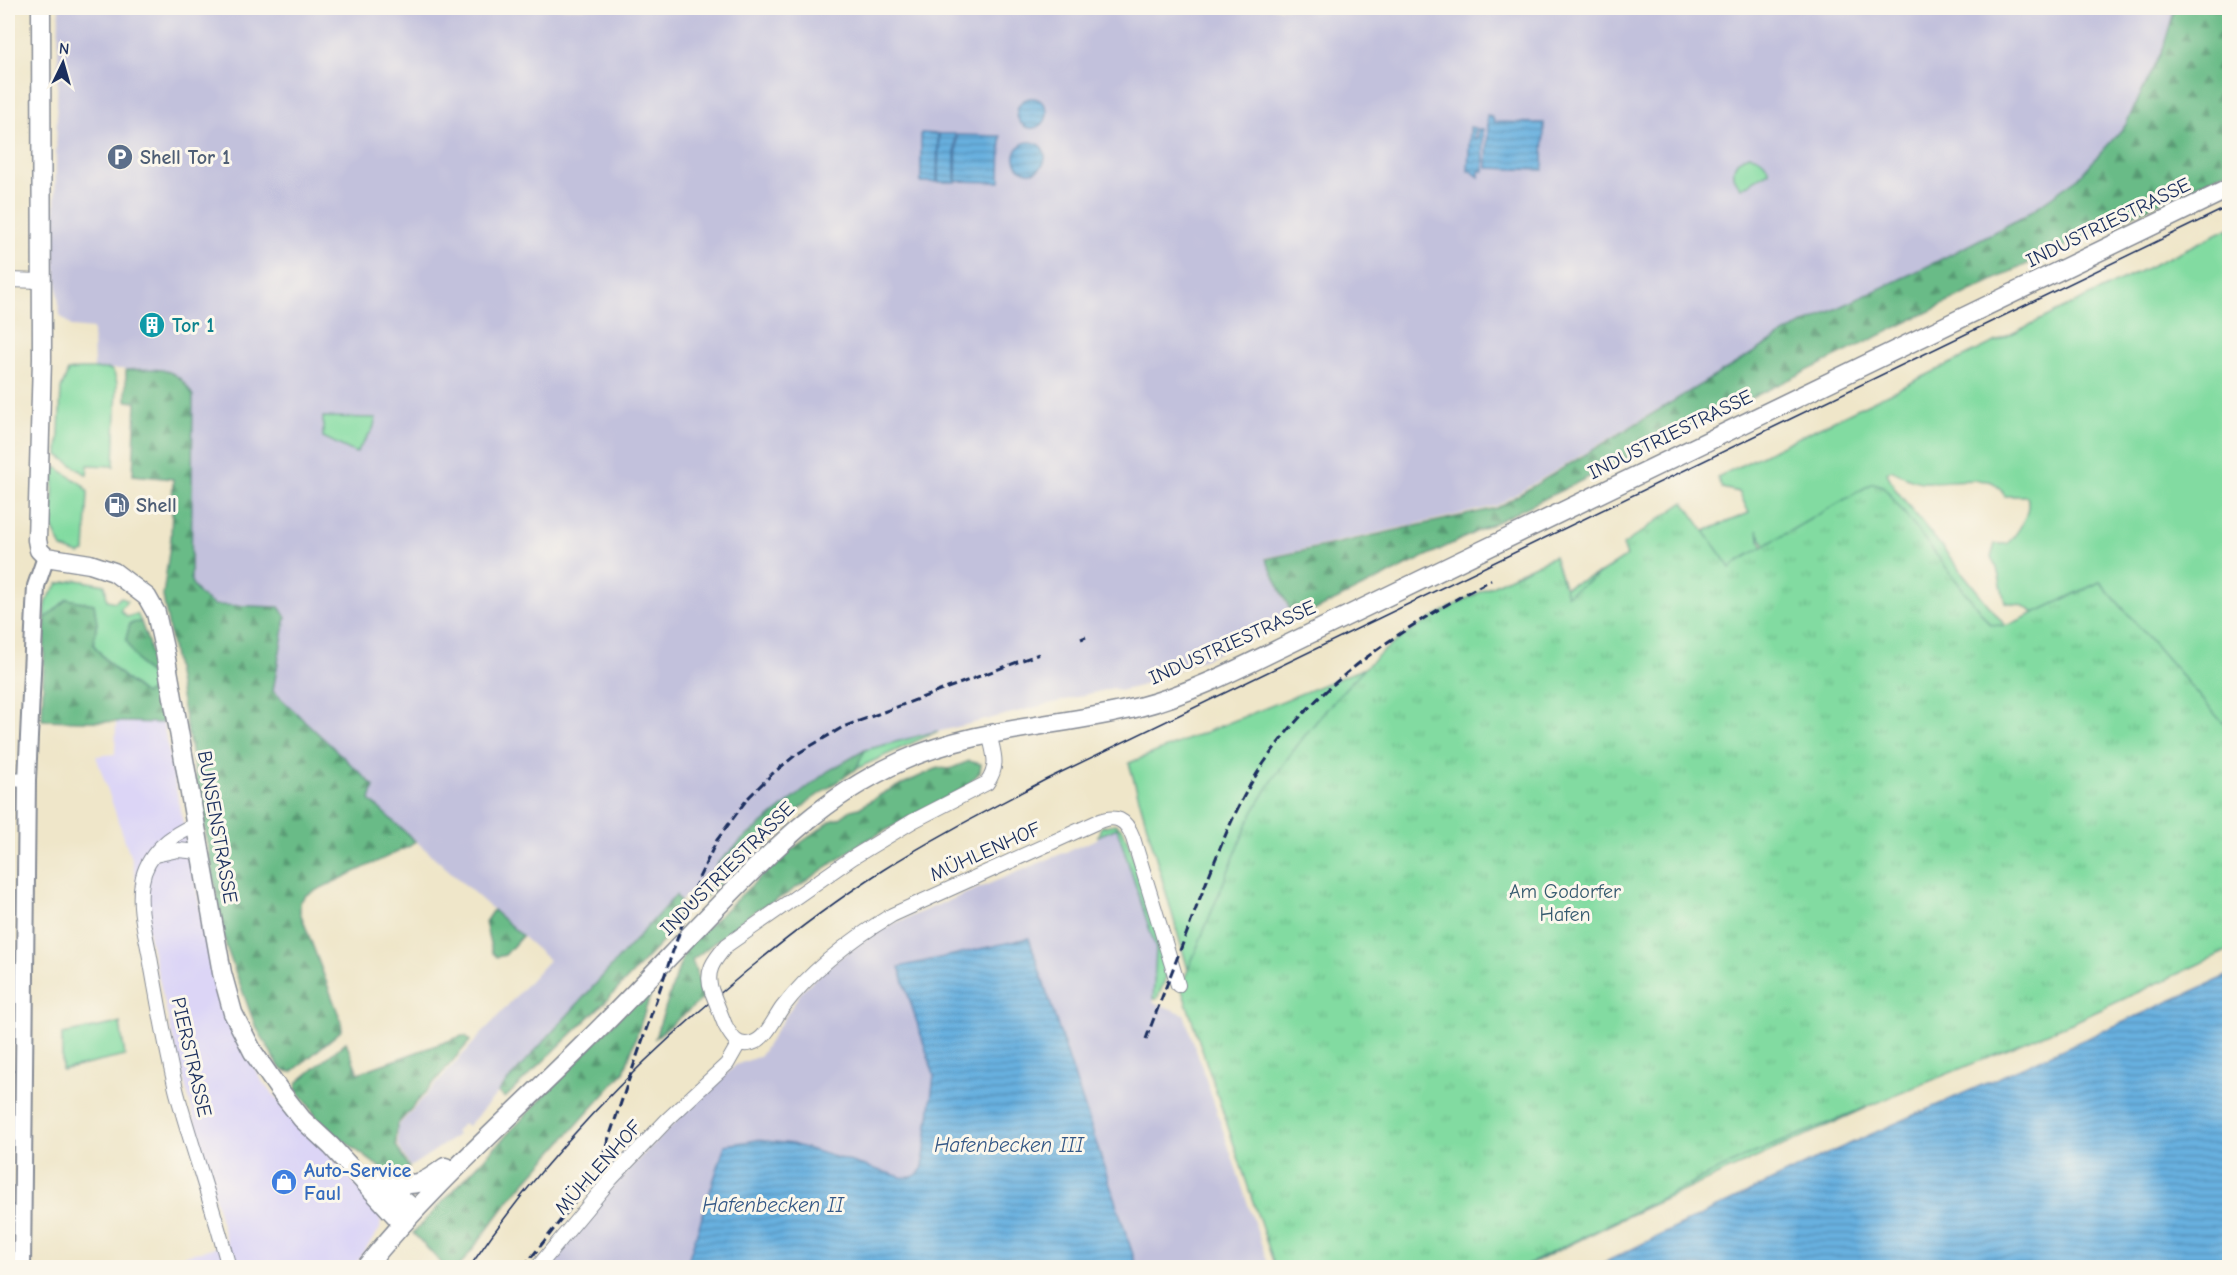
<svg xmlns="http://www.w3.org/2000/svg" width="2237" height="1275" viewBox="0 0 2237 1275" font-family="'Comic Neue',sans-serif">
<style>
.built{fill:#dcd5f6}
.industrial{fill:#c2c1dc}
.grass{fill:#82dba1;stroke:#4e8580;stroke-width:1.5;fill-rule:evenodd}
.forest{fill:url(#forest-firs);stroke:#427572;stroke-width:1.5}
.park{fill:url(#park-tufts);stroke:#4e8580;stroke-width:1.5}
.water{fill:url(#water-rules);stroke:#42709e;stroke-width:1.5}
.lines{fill:none;stroke-linecap:round;stroke-linejoin:round}
.minor-casing{stroke:#858a94;stroke-width:16}
.tertiary-casing{stroke:#858a94;stroke-width:20}
.secondary-casing{stroke:#858a94;stroke-width:21}
.minor{stroke:#fff;stroke-width:14}
.tertiary{stroke:#fff;stroke-width:16}
.secondary{stroke:#fff;stroke-width:18}
.tram{stroke:#1b2f5e;stroke-width:1.5}
.rail{stroke:#1b2f5e;stroke-width:3;stroke-dasharray:9 4.5;stroke-linecap:butt}
.minor-bridge-casing{stroke:#858a94;stroke-width:16;stroke-linecap:butt}
.minor-bridge{stroke:#fff;stroke-width:14}
.labels{text-anchor:middle;stroke-width:6;stroke-linejoin:round;paint-order:stroke}
.service-label{font-size:20px;font-weight:bold;fill:#4e5e75;stroke:#fbf7ec;text-anchor:start}
.street-label{font-size:20px;fill:#1b2f5e;stroke:#fbf7ec}
.culture-label{font-size:20px;font-weight:bold;fill:#0d838f;stroke:#fbf7ec;text-anchor:start}
.park-label{font-size:20px;fill:#355a6f;stroke:#fbf7ec}
.shop-label{font-size:20px;font-weight:bold;fill:#366cbe;stroke:#fbf7ec;text-anchor:start}
.water-label{font-size:21px;font-style:italic;fill:#325685;stroke:#fbf7ec}
</style>
<defs>
<pattern id="forest-firs" width="22" height="20" patternUnits="userSpaceOnUse" patternTransform="scale(1.5)"><rect width="22" height="20" fill="#69bb87"/><path d="M5 1l3.5 6h-7zM16 11l3.5 6h-7z" fill="#569872"/></pattern>
<pattern id="park-tufts" width="24" height="20" patternUnits="userSpaceOnUse" patternTransform="scale(1.5)"><rect width="24" height="20" fill="#82dba1"/><path d="M3 7l-1-3M5 7V3M7 7l1-3M15 17l-1-3M17 17v-4M19 17l1-3" fill="none" stroke="#70bc8d"/></pattern>
<pattern id="water-rules" width="6" height="5" patternUnits="userSpaceOnUse" patternTransform="scale(1.5)"><rect width="6" height="5" fill="#68b0df"/><path d="M0 2.5h6" fill="none" stroke="#5590b8"/></pattern>
</defs>
<rect width="100%" height="100%" fill="#fbf7ec"/>
<filter id="ink" filterUnits="userSpaceOnUse"><feTurbulence type="fractalNoise" baseFrequency=".0167" numOctaves="2"/><feDisplacementMap in="SourceGraphic" scale="12" xChannelSelector="R" yChannelSelector="G"/><feConvolveMatrix kernelMatrix="1 2 1 2 8 2 1 2 1" color-interpolation-filters="sRGB"/></filter>
<filter id="wash" filterUnits="userSpaceOnUse"><feTurbulence type="fractalNoise" baseFrequency=".008" numOctaves="4" result="noise"/><feDisplacementMap in="SourceGraphic" scale="24" xChannelSelector="R" yChannelSelector="G"/><feGaussianBlur stdDeviation="1.35" result="paint"/><feColorMatrix in="noise" values="0 0 0 0 0 0 0 0 0 0 0 0 0 0 0 0 0 1.4 0 .05"/><feComposite in="paint" operator="in"/></filter>
<g filter="url(#wash)">
<rect width="100%" height="100%" fill="#efe6c9"/>
<path class="built" d="M116 722 163 723 214 977 233 1026 263 1083 369 1199 381 1220 380 1229 353 1267H142L227 1244 171 1031 132 861 96 756 115 754Z"/>
<path class="industrial" d="M59 8H2175L2163 49 2125 126 2078 178 2023 217 1926 267 1789 331 1496 506 1265 558 1294 621 1140 686 1119 691 1113 688 865 750 828 771 742 840 680 902 676 895 468 1126 464 1123 455 1132 458 1135 410 1167 398 1145V1126L549 960 173 624 178 404 156 369H94L93 329 72 327 60 315 54 257Z
M1117 828 1156 949 1153 1002 1184 1014 1269 1267H1137L1028 938 899 967 934 1075 923 1167 919 1174 908 1178 901 1177 792 1144 757 1140 725 1145 686 1267 545 1268 616 1182 685 1112 736 1065 760 1056 803 989 831 964 869 937 895 923 1097 839 1100 834Z"/>
<path class="grass" d="M1749 155C1760 156 1766 161 1769 172L1741 188C1729 175 1732 160 1749 155Z
M2229 228V718L2198 746 1830 734 1764 543 1757 530 1932 1061 1866 1108 1630 1215 1525 1267H1337L1247 1176 1129 763 1749 513 1739 492 1722 488 1717 477ZM1891 470C1900 474 1911 481 1922 482 1939 483 1980 477 1992 482 1998 485 2001 490 2005 496H2027C2032 513 2018 533 2007 544H1995L1991 557 1997 568 2005 602 2022 605 2036 614 2010 632 1896 490 1887 473Z
M80 369H110L114 373 117 383 114 466 88 465 87 475 58 455 61 389 68 371Z
M323 417 376 418 373 429 356 453 323 437Z
M56 467 83 485 88 492 85 552 79 554 62 548 52 527 54 469Z
M77 580 105 585 107 600 115 602 121 597 127 601 120 610 127 617 137 614 141 622 130 624C136 643 137 668 156 678L159 691 155 689 145 694C124 679 108 665 93 644L97 623 67 599 45 619 46 601 58 584Z
M938 731 856 769 865 750Z
M1115 824 1123 830 1129 845 1169 970 1157 999H1153L1156 949 1117 828 1098 836 1101 827Z
M120 1023 125 1056 62 1070V1034Z"/>
<path class="forest" d="M2175 8H2229V170L2006 274 1295 620 1266 559 1497 508 1789 331 1926 267 2023 217 2078 178 2125 126 2163 49Z
M126 370C158 369 176 364 193 396L191 581C195 592 203 599 214 605L279 607 286 617 273 691 374 786 370 800 415 841 410 846 306 895 300 902V912L341 1021 342 1030 292 1072 285 1071 280 1068 255 1025 226 946 163 596 171 537 173 479 133 475 136 402 126 401Z
M67 599 94 604 97 623 93 644C108 665 124 679 145 694L155 689 159 691 163 723 42 720 45 619Z
M141 622 148 642 156 678C141 671 133 654 126 639L130 623Z
M865 750 856 769 809 801 701 901 717 864 742 840 828 771Z
M969 761 981 764 980 772 966 787 862 843 785 895 753 912 692 960 705 997 655 1038 686 947 784 855 831 821 840 818 851 810 859 808 885 792 938 768 950 769Z
M676 895 681 904 670 934 609 998 505 1098 498 1092Z
M493 910 522 936 505 955 497 957 492 952 485 922Z
M656 979 624 1072 511 1198 459 1267H445L413 1233Z
M462 1036H466L470 1041 397 1125 396 1145 409 1168 400 1175 386 1172 320 1123 308 1104 296 1090 297 1083 346 1042 358 1073Z"/>
<path class="park" d="M1873 483 1883 486 1990 624 2004 626 2011 624 2100 582 2228 729 2229 728V950L2074 1022 1745 1157 1522 1267H1275L1181 987 1249 820C1274 773 1307 730 1343 691 1357 676 1370 661 1386 649 1437 610 1496 584 1554 556L1567 595 1627 556 1623 545 1684 502 1730 568 1738 561Z"/>
<path class="water" d="M1017 113a15 15 0 1 1 30 0a15 15 0 1 1-30 0Z
M1487 115 1491 116 1495 122 1544 123 1543 170 1487 168 1488 127Z
M1470 127 1476 128 1474 138H1478V129H1483L1484 171H1479V177L1471 171H1468Z
M921 133 938 134 937 182H921Z
M939 134H955V182H938Z
M957 135 1001 136 1000 182 956 181Z
M1015 157a15 15 0 1 1 30 0a15 15 0 1 1-30 0Z
M1029 938 1137 1267H686L725 1145 757 1140 792 1144 901 1177C912 1179 918 1176 923 1167L934 1075 899 967Z
M2229 975V1267H1595L1827 1154Z"/>
</g>
<g filter="url(#ink)">
<g class="lines">
<g class="minor-casing">
<path id="minor" d="M8 280 42 281
M8 779 27 780
M195 825C171 834 146 855 142 882 137 908 147 938 151 963 159 1007 166 1050 177 1093 193 1151 214 1209 229 1268
M155 855 178 850 199 852
M712 992C704 972 714 960 727 945L852 858 913 821 987 783C1000 765 993 752 989 733
M725 1025C731 1036 737 1048 752 1043 766 1039 774 1019 782 1008 812 969 850 940 892 915L1097 822C1116 814 1126 819 1133 838L1178 985
M537 1268 611 1179 668 1119 727 1064 739 1043"/>
</g>
<g class="tertiary-casing">
<path id="tertiary" d="M22 1268 27 780 36 586 46 557"/>
</g>
<g class="secondary-casing">
<path id="secondary" d="M41 8 42 359 37 540 39 550 46 557 90 564 114 572 147 597 156 613 165 653 222 973 233 1013 253 1052 280 1091 302 1119 331 1146 402 1223
M379 1180 415 1210
M380 1180C415 1185 416 1189 445 1167
M365 1268C431 1186 511 1117 585 1043 630 999 673 952 717 907 775 847 825 796 902 761 977 727 1060 727 1139 707 1201 691 1260 657 1318 630L2230 188"/>
</g>
<use href="#minor" class="minor"/>
<use href="#tertiary" class="tertiary"/>
<use href="#secondary" class="secondary"/>
<path class="tram" d="M469 1268C538 1165 623 1076 716 997 769 951 824 908 883 870 935 837 990 809 1045 780L2230 206"/>
<path class="rail" d="M1081 639 1086 637
M1146 1039C1163 994 1181 949 1198 903 1218 854 1235 804 1266 760 1320 680 1407 625 1491 580
M523 1268 579 1197 603 1155 696 884 717 840 748 798 772 774 797 754 843 727 1039 654"/>
<g class="minor-bridge-casing">
<path id="minor-bridge" d="M712 992 725 1025"/>
</g>
<use href="#minor-bridge" class="minor-bridge"/>
</g>
</g>
<defs>
<g id="parking-disc" transform="scale(1.35)"><circle r="9.5" fill="#5c6f8a" stroke="#fbf7ec"/><path d="M-3.5-5.5H1a3.5 3.5 0 0 1 0 7H-1V5.5H-3.5ZM-1-3.4V-.6H.8a1.4 1.4 0 0 0 0-2.8Z" fill="#fff"/></g>
<g id="building-disc" transform="scale(1.35)"><circle r="9.5" fill="#0f9aa8" stroke="#fbf7ec"/><path d="M-4-6H4V6H1V3H-1V6H-4ZM-2.5-4.3h1.7v1.8h-1.7ZM.8-4.3h1.7v1.8H.8ZM-2.5-1h1.7V.8h-1.7ZM.8-1h1.7V.8H.8Z" fill="#fff"/></g>
<g id="fuel-disc" transform="scale(1.35)"><circle r="9.5" fill="#5c6f8a" stroke="#fbf7ec"/><path d="M-5.5-6h7V0h2V4h1.3V-2.5L3-4.5l.8-.8L6-3V5H2.5V1h-1V6h-7ZM-4.2-4.7v3.2H.2V-4.7Z" fill="#fff"/></g>
<g id="shop-disc" transform="scale(1.35)"><circle r="9.5" fill="#3f7fe0" stroke="#fbf7ec"/><path d="M-5-2.5h2.3a2.7 3.5 0 0 1 5.4 0H5L5.5 6h-11ZM-1.5-2.5h3a1.5 2.3 0 0 0-3 0Z" fill="#fff"/></g>
</defs>
<g fill-rule="evenodd">
<use href="#parking-disc" x="120" y="157"/>
<use href="#building-disc" x="152" y="325"/>
<use href="#fuel-disc" x="117" y="505"/>
<use href="#shop-disc" x="284" y="1182"/>
</g>
<g class="labels">
<g class="service-label">
<text x="140" y="164">Shell Tor 1</text>
<text x="136" y="512">Shell</text>
</g>
<g class="street-label">
<text transform="translate(2108 222) rotate(-26)" y="7">INDUSTRIESTRASSE</text>
<text transform="translate(1670 434) rotate(-26)" y="7">INDUSTRIESTRASSE</text>
<text transform="translate(1232 642) rotate(-24)" y="7">INDUSTRIESTRASSE</text>
<text transform="translate(218 827) rotate(80)" y="7">BUNSENSTRASSE</text>
<text transform="translate(985 851) rotate(-24)" y="7">MÜHLENHOF</text>
<text transform="translate(727 868) rotate(-45)" y="7">INDUSTRIESTRASSE</text>
<text transform="translate(192 1057) rotate(77)" y="7">PIERSTRASSE</text>
<text transform="translate(598 1167) rotate(-48)" y="7">MÜHLENHOF</text>
</g>
<g class="culture-label">
<text x="172" y="332">Tor 1</text>
</g>
<g class="park-label">
<text x="1565" y="898">Am Godorfer<tspan x="1565" dy="23">Hafen</tspan></text>
</g>
<g class="shop-label">
<text x="304" y="1177">Auto-Service<tspan x="304" dy="23">Faul</tspan></text>
</g>
<g class="water-label">
<text x="1009" y="1152">Hafenbecken III</text>
<text x="773" y="1212">Hafenbecken II</text>
</g>
</g>
<rect width="2237" height="1275" fill="none" stroke="#fbf7ec" stroke-width="30"/>
<g transform="translate(63 63) rotate(5)" stroke="#fbf7ec" stroke-width="4.5" paint-order="stroke">
<path d="M0-4.5L10 22L0 15L-10 22Z" fill="#1b2f5e"/>
<text y="-9" font-size="16" font-weight="bold" text-anchor="middle" fill="#1b2f5e">N</text>
</g>
</svg>
